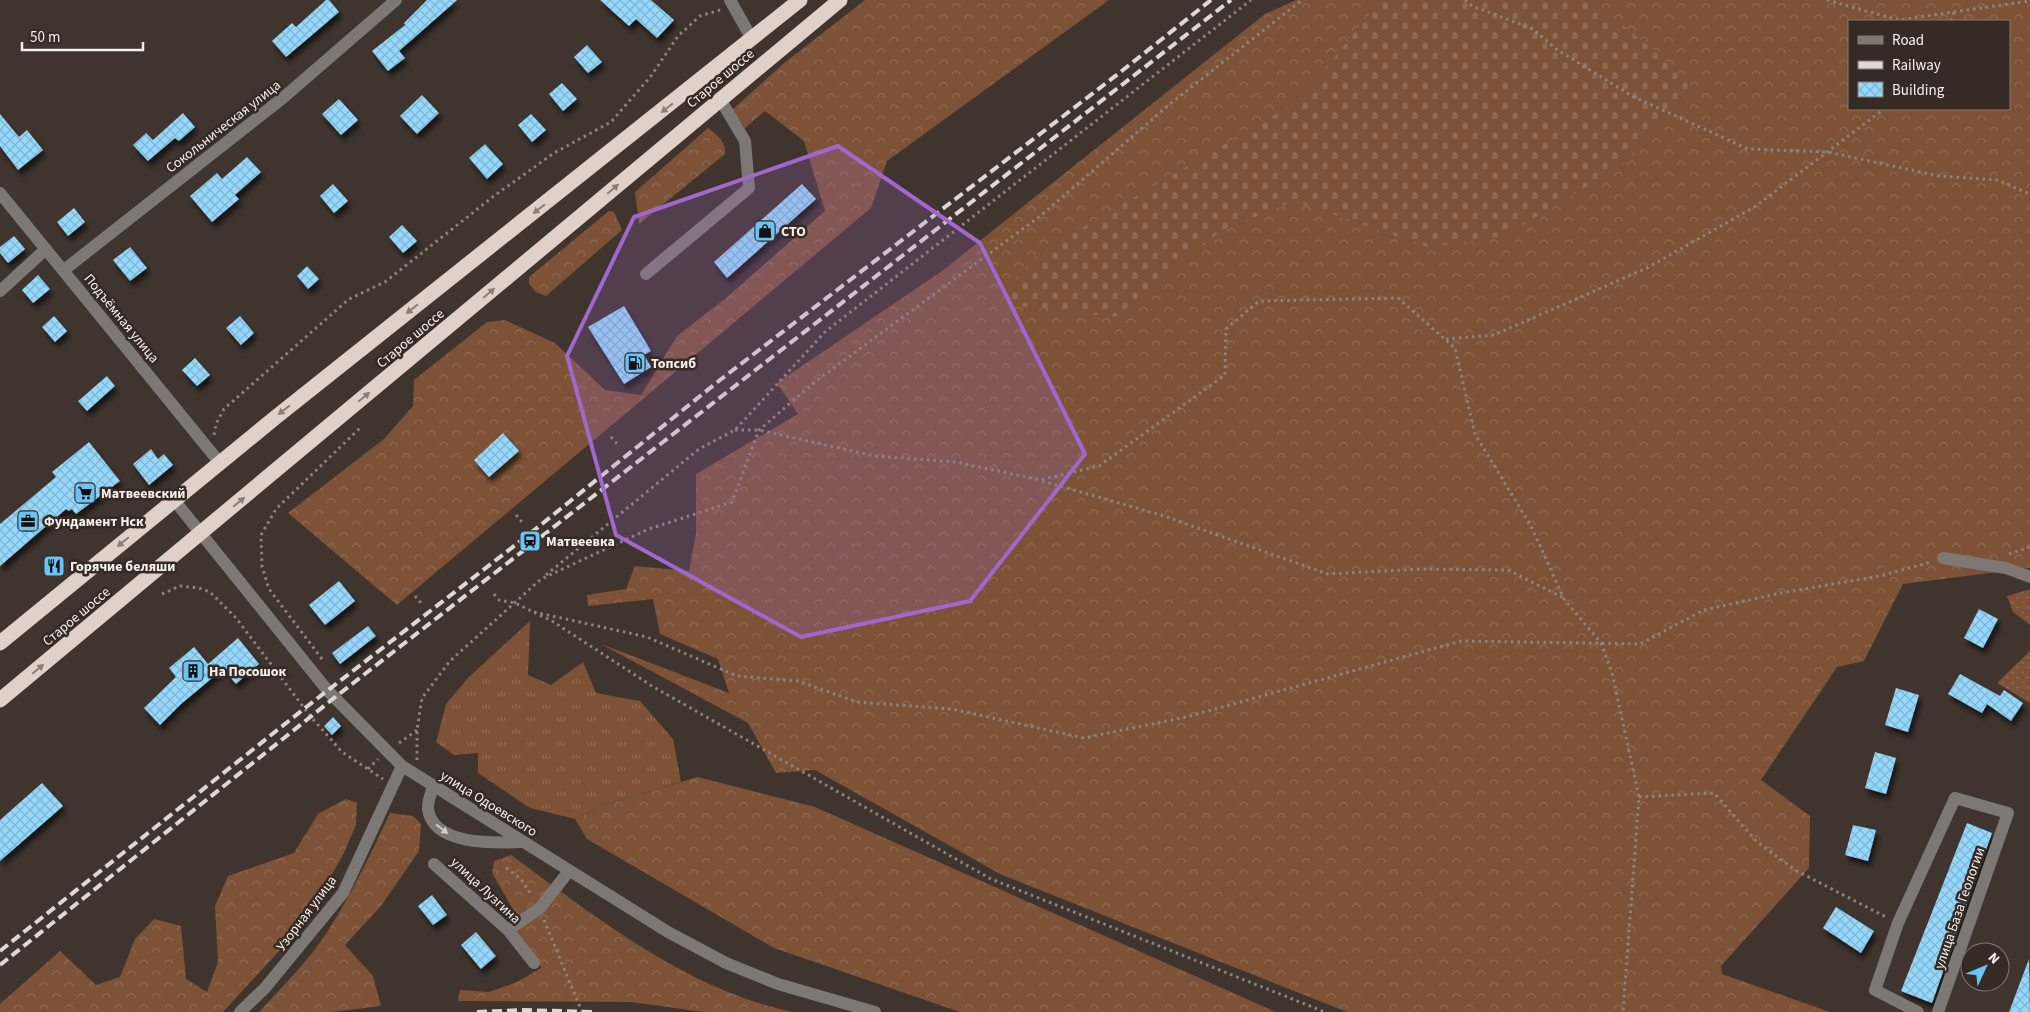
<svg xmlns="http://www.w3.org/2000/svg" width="2030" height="1012" viewBox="0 0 2030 1012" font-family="'Source Sans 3',sans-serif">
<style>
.grass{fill:url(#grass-tufts)}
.forest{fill:url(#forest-crowns);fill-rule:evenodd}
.cemetery{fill:url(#cemetery-stones)}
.park{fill:url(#park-dots)}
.building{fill:url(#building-cross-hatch);filter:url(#shadow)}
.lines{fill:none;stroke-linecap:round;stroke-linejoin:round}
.path{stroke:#8d847f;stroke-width:3;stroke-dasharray:2.5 4;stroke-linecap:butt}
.minor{stroke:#7e7875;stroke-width:12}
.highway{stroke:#dfd1c9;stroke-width:15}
.rail{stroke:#ded7d2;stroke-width:4;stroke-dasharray:10 5;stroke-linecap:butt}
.oneway{fill:#8a7e76}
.oneway2{fill:#d3ccc8}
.marked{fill:#a067cc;fill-opacity:0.2;stroke:#a067cc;stroke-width:4;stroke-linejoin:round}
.labels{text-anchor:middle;stroke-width:5;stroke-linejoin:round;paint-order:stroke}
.street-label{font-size:14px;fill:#f7f0ec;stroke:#352a24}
.poi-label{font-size:14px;font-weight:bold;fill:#f7f0ec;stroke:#352a24;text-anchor:start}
</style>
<defs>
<pattern id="grass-tufts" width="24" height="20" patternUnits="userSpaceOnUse" patternTransform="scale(1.25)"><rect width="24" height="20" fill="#7d5237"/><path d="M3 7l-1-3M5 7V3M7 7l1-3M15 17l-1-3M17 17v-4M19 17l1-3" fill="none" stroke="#906b54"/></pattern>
<pattern id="forest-crowns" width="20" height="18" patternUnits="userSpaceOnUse" patternTransform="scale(1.25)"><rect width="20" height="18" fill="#7d5237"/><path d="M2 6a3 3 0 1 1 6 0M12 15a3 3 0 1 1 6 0" fill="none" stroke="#906b54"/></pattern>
<pattern id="cemetery-stones" width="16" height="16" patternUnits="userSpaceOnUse" patternTransform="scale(1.25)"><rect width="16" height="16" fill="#7d5237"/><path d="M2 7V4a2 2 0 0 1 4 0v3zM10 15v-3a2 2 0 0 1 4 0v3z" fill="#906b54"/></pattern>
<pattern id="park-dots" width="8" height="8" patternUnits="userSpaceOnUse" patternTransform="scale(1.25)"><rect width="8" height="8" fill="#7d5237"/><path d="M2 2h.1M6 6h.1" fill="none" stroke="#906b54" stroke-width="1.8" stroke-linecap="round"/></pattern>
<pattern id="building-cross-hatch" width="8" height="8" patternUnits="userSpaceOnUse" patternTransform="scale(1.25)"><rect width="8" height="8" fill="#94d8fd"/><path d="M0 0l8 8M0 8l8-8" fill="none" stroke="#82b4d0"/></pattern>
<filter id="shadow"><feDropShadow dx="3" dy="5.5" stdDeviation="2.5" flood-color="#0009"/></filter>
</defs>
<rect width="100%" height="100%" fill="#3f342e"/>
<path class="grass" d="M530 621 528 675 551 685 583 662 596 693 640 701 673 739 681 782 603 805 575 819 530 808 478 773V753L454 755 436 742 446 704 469 677Z"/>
<path class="forest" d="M865 0H1109L887 161 871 208 397 605 288 513 384 439 413 406 414 380 487 322 505 320 555 343 605 390 641 395 677 336 726 298 825 211 804 141 765 111 745 128 732 110 783 64Z
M1296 0H2030V568L1903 584 1864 661 1837 667 1761 780 1810 816 1809 868 1721 966 1722 974 1830 1012H1347L1002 875 815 770 776 773 748 723 601 644 729 693 718 659 660 634 653 599 588 606 587 595 626 589 635 566 689 571 696 533V474L798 414 777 383 942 271 1265 14ZM1849 21H2009V109H1849Z
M708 128C717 135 726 141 725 154L639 224 635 192Z
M609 211 614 212 622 230 546 296 536 292 529 284V277Z
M698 777 815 807 1276 1012H960L774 948 587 839 575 819 603 805Z
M346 799 357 803 356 825 343 855 319 897 289 940 223 1012H0V1004L60 951 96 985 120 977 135 939 154 919 181 926 186 979 207 992 218 962 215 906 228 876 294 853 318 814Z
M390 813 413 816 421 824 419 851 381 906 345 945 373 976 381 1006 331 1012H259C282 987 307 962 326 934 351 895 371 854 390 813Z
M511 855C597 918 686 989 792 1012H704L631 1002 458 1001 460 990 489 992 517 982 541 968 536 956 513 934 522 925 492 873 494 861Z"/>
<path class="cemetery" d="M1382 0H1591L1660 55 1692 88 1627 162 1505 236 1428 247 1294 201 1221 231 1115 317 1012 305 1010 284 1044 250 1297 102Z"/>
<path class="park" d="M2030 589V625L2013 612 2007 596Z
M2030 651V703L1997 683Z"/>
<path class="building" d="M326 0H329L339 12 286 57 272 41 292 23 296 27Z
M427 0H457L399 51 405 58 388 71 372 51 405 25 404 23Z
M600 0H651L674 20 657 38 636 19 629 26Z
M587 45 602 62 588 73 574 57Z
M562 83 577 99 563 111 549 94Z
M422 95 439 113 417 134 400 116Z
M339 99 358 120 341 135 322 114Z
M183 113 195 127 179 141 175 138 148 161 133 145 146 133 153 140Z
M0 114 19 137 27 130 43 150 18 170 0 146Z
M531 114 546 130 532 142 518 125Z
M485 144 503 164 487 179 469 158Z
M247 157 261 172 235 195 239 199 212 222 190 196 217 173 222 179Z
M333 184 348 201 334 213 320 196Z
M802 184 816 199 727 278 714 262Z
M74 208 85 222 68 236 57 222Z
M402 225 417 241 403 253 389 237Z
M14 236 25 249 8 263 0 253V247Z
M130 247 147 268 130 281 113 260Z
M307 266 319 279 308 289 297 276Z
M38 275 50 289 33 303 22 290Z
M624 306 651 351 644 355 651 367 624 384 588 327Z
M54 316 67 331 55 342 42 327Z
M240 316 254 333 241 345 226 328Z
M195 358 210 375 197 386 182 370Z
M107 376 115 386 87 411 78 401Z
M503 433 519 451 489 477 474 460Z
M89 442 120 481 76 514 72 509 69 511 66 509 0 566V524L56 477 52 472Z
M151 449 158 459 164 454 173 465 149 485 133 464Z
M339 581 355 601 325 625 309 605Z
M1979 609 1998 619 1983 648 1964 638Z
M368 626 376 636 340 664 332 653Z
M238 638 259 664 236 684 223 669 181 704 160 725 144 708 176 677 169 668 194 647 208 664Z
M1960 674 2000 696 2004 690 2023 703 2011 721 1987 704 1982 713 1948 694Z
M1896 688 1919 695 1908 732 1885 725Z
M333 717 341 726 332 735 324 726Z
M1875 752 1896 758 1886 794 1865 788Z
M42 783 63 806 0 861V820Z
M1967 823 1992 833 1932 1003 1901 991Z
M1853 825 1876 830 1868 861 1845 855Z
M432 895 447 915 433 925 418 906Z
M1836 907 1874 931 1861 953 1823 928Z
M476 932 496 956 481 969 461 945Z
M2029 959 2030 1012H2009Z"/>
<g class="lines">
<path class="path" d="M1465 0 1472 6 1533 29 1556 49 1632 96 1748 149 1828 152 1939 176 1997 180 2030 194
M1827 0 1898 20 2030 1
M1951 21 1954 12
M1446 339 1494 335 1647 268 1756 206 1884 109
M735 430H759L875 456 956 462 1040 480 1099 466 1225 375 1226 329 1259 301 1398 298 1455 348 1475 434 1531 526 1564 599 1601 643 1612 673 1639 797 1623 1012
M214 435 216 424 224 409 349 299 385 282 494 196 554 153 611 122 651 76 678 36 700 16 720 10
M611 437 618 445
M1042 481 1161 515 1328 574 1421 569 1508 570 1564 598
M516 515 522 522
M2009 554 2030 547
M546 575 699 449 735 430 825 332 1251 0
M162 594 180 586 199 588 210 592 236 618 311 717 342 752 383 779
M494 594 499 600 515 603 552 621 652 686 991 879 1325 1012
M415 596 421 603
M534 612 647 637 737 676 798 681 857 702 952 709 1084 738 1186 717 1461 641 1640 644 1704 610 1781 593 1880 576 1931 562
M322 659 269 589 262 566 261 535 276 509 362 426
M399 743 417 730
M417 760V730L422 698 450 661 541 579 649 529 732 502 759 430 816 381 1039 217 1170 104 1302 0
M368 769 378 759
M1639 797 1714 793 1756 841 1795 870 1886 917
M506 868 521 879 532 896
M544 920 582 1012"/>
<path class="minor" d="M730 0 752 39
M0 193 220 463
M64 270 284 97 396 0
M646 274 749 188 745 141 720 99
M0 291 46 249
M174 500 328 691 402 766 668 932 726 963 778 984 875 1012
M1943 558 2006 568 2030 577
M433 786C432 792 427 802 428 809 433 846 495 843 523 842
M434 864 508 930 534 963
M508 930 540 908 569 871
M240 1012 265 988 343 893 402 766
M1918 1012 1875 990 1898 923 1955 798 2008 813 1938 1012"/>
<path class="highway" d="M0 643 276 417 800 0
M0 700 840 0"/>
<path class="rail" d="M0 951 305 708 527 536 720 380 1118 74 1211 0
M0 965 334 698 1231 0
M477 1012 524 1010 593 1012"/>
</g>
<defs><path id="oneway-solid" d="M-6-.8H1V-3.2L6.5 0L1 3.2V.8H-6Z" transform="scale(1.25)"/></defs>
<g class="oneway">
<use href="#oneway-solid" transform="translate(667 108) rotate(142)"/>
<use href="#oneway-solid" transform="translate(613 189) rotate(-40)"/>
<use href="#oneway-solid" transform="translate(539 209) rotate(142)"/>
<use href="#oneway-solid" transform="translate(489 293) rotate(-40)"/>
<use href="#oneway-solid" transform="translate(412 309) rotate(142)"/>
<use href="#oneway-solid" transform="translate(364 397) rotate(-40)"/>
<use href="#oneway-solid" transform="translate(284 410) rotate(142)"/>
<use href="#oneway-solid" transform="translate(239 502) rotate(-40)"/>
<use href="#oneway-solid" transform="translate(123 542) rotate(141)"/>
<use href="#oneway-solid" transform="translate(38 669) rotate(-40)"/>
</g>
<use class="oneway2" href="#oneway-solid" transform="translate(442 829) rotate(38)"/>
<path class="marked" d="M838 146 980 243 1085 454 970 601 801 637 616 535 567 356 634 217Z"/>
<defs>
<g id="shop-square" transform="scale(1.125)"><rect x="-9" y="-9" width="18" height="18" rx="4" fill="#6ac3f1" stroke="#352a24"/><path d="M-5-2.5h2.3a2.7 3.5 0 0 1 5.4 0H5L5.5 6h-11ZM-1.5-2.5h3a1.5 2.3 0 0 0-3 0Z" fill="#111"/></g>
<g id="fuel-square" transform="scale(1.125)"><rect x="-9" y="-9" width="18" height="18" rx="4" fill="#6ac3f1" stroke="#352a24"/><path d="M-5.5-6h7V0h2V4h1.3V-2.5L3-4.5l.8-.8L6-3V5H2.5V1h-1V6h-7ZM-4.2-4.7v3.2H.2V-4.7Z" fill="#111"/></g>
<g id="supermarket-square" transform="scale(1.125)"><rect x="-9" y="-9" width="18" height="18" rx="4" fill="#6ac3f1" stroke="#352a24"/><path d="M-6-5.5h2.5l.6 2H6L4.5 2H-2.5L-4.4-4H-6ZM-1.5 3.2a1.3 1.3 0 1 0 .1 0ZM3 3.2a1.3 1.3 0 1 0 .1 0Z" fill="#111"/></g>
<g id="office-square" transform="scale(1.125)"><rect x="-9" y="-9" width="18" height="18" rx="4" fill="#6ac3f1" stroke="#352a24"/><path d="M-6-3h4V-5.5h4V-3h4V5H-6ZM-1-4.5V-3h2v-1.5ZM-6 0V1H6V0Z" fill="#111"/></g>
<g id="station-square" transform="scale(1.125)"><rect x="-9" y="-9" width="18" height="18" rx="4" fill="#6ac3f1" stroke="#352a24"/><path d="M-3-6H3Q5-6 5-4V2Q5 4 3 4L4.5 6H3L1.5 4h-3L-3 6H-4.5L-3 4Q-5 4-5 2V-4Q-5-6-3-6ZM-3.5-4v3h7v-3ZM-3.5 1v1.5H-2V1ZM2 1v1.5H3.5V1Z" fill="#111"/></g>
<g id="restaurant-square" transform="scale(1.125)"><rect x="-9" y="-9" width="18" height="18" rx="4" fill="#6ac3f1" stroke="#352a24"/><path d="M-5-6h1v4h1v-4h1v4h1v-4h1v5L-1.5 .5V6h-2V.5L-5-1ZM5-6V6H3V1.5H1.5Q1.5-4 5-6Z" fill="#111"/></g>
<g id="building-square" transform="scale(1.125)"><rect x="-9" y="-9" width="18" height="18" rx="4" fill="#6ac3f1" stroke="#352a24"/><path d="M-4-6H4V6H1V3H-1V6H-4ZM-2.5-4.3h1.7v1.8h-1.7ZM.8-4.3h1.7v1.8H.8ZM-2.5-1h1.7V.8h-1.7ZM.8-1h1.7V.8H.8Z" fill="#111"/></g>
</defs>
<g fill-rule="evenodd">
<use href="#shop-square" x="765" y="231"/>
<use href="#fuel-square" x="635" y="363"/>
<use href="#supermarket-square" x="85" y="493"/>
<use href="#office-square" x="28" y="521"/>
<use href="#station-square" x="530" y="541"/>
<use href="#restaurant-square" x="54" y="566"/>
<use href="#building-square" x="193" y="671"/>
</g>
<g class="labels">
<g class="street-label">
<text transform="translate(720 78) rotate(-40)" y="5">Старое шоссе</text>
<text transform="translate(223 126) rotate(-38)" y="5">Сокольническая улица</text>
<text transform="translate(122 318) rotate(51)" y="5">Подъёмная улица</text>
<text transform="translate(410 338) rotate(-40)" y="5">Старое шоссе</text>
<text transform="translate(76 616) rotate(-40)" y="5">Старое шоссе</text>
<text transform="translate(489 803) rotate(32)" y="5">улица Одоевского</text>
<text transform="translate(486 890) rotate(43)" y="5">улица Лузгина</text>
<text transform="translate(1959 908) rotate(-71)" y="5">улица База Геологии</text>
<text transform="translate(306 913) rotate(-53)" y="5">Узорная улица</text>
</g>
<g class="poi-label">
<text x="781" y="236">СТО</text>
<text x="651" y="368">Топсиб</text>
<text x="101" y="498">Матвеевский</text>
<text x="44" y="526">Фундамент Нск</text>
<text x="546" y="546">Матвеевка</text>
<text x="70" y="571">Горячие беляши</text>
<text x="209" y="676">На Посошок</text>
</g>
</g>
<rect x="1848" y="20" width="162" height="90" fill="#352a24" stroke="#837974"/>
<rect x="1858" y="36" width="25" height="8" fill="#7e7875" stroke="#837974"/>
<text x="1892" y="45" font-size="15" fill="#f7f0ec">Road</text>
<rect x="1858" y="61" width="25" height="8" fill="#ded7d2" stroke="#837974"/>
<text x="1892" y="70" font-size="15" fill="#f7f0ec">Railway</text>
<rect x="1858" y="82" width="25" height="15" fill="url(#building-cross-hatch)" stroke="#837974"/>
<text x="1892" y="95" font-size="15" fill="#f7f0ec">Building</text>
<g transform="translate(1985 967) rotate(46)"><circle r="24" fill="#352a24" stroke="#837974"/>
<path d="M0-4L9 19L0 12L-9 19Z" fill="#6ac3f1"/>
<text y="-8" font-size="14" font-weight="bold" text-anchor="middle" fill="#f7f0ec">N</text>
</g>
<path d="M22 42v8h121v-8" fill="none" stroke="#f7f0ec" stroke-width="2.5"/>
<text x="30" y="42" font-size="15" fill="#f7f0ec" stroke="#352a24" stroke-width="4" paint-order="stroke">50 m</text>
</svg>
